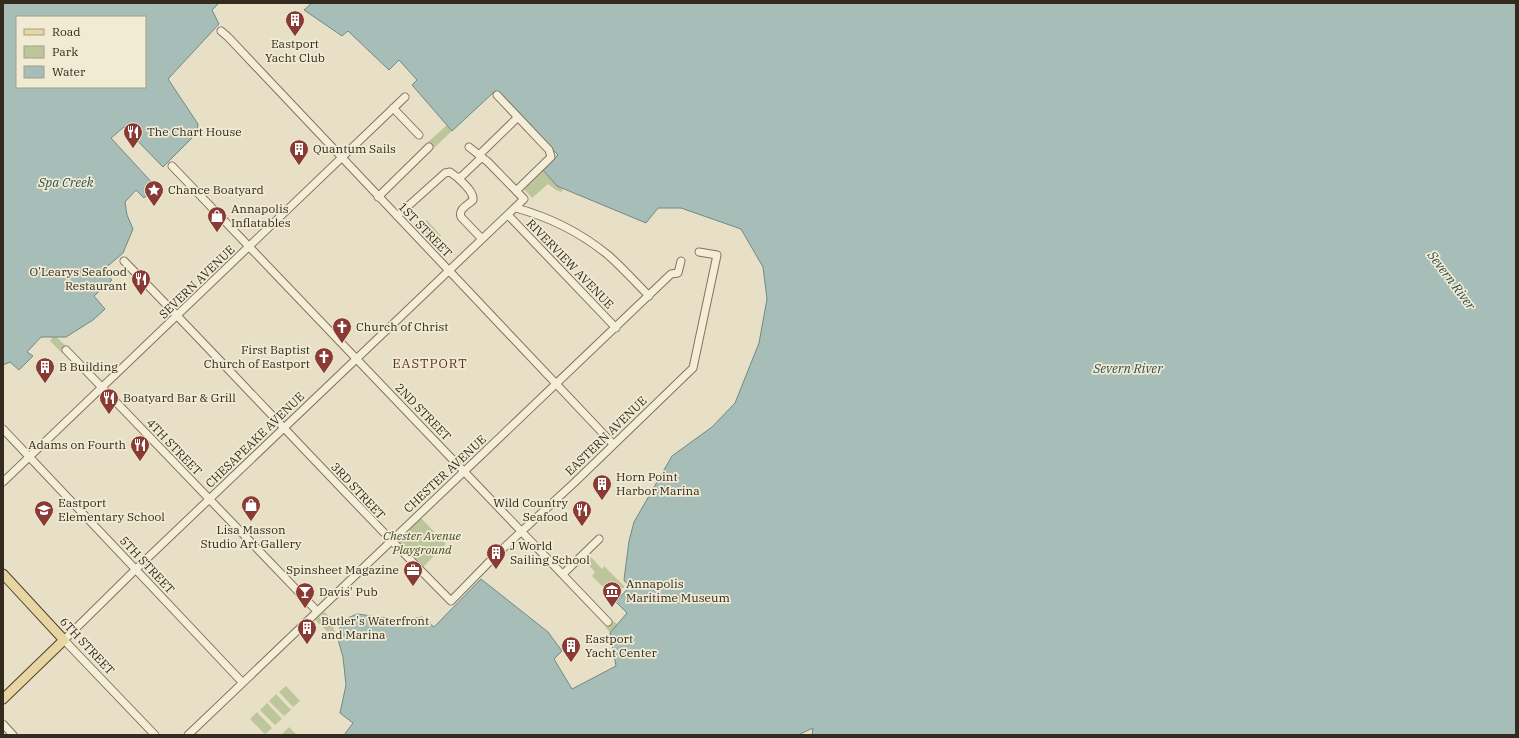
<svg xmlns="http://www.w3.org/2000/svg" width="1519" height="738" viewBox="0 0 1519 738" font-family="'IBM Plex Serif',serif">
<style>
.green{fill:#bdc59b}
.water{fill:#a7bdb8;stroke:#6f8a85;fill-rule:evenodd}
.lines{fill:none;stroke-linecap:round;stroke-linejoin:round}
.minor-casing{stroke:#81735e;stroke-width:9}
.major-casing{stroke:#504231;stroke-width:11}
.minor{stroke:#f4eed8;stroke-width:7}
.major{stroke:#e7d6a2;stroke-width:9}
.labels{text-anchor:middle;stroke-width:3.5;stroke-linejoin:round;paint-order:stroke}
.poi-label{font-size:12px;fill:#332b20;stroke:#f1ebd4;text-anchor:start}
.street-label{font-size:12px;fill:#332b20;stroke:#f1ebd4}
.park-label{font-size:12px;font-style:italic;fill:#424d29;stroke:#f1ebd4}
.water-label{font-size:13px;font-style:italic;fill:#315151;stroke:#f1ebd4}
.neighbourhood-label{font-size:13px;letter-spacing:1px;fill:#5b3324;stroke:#f1ebd4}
</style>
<rect width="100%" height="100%" fill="#e8e0c6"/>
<path class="green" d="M447 125 452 131 433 149 427 143Z
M543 170 563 190 561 192 556 190 548 184 532 198 524 189Z
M427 220 441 236 434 242 420 227Z
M54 335 67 347 62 353 50 341Z
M421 518 446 544 423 567 398 542Z
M591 557 602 569 604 566 625 587 619 590 618 595 611 590 608 592 592 576 595 572 586 562Z
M324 612 335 621 333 626 335 633H329L315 620Z
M612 620 618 625 610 633 605 626Z
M286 686 300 701 293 707 279 692Z
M276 694 291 710 284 716 269 701Z
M267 703 282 719 275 725 260 710Z
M257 712 272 728 265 734 250 719Z
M289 727 297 735H284L282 734Z"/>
<path class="water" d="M3 3H219L212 10 219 24 168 79 198 124 197 133 163 167 124 127 111 138 155 186 144 198 136 190 125 202 127 215 133 229 123 253 103 270 112 280 94 296 105 309 93 320 66 337H41L27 352 33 356 19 370 10 362 3 365ZM17 17H145V87H17Z
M312 3H1516V735H812L813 728 798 735H344L353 723 340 713 346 685 343 657 337 636 343 620 357 614 402 620 422 617 434 627 481 579 548 632 562 651 554 659 572 689 616 666 610 633 627 613 616 602 629 587 624 580 629 541 634 522 672 456 712 427 735 403 759 343 767 299 763 267 741 229 681 208H658L646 223 557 186 543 170 558 155 494 92 452 131 412 85 417 80 399 60 389 70 348 31 342 36 304 10Z"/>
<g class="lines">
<g class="minor-casing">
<path id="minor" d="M221 31 228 37 613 444
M497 95 549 150 551 157 516 191
M393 108 419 135
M479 155 518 117
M172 166 608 622
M458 178C464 184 474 192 473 200 468 205 458 209 461 217L482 239
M378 197 429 147
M516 208C549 217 581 233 608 255 622 267 635 282 649 296
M508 215 616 328
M397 216 445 173 450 172 458 178 462 176 482 157
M124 261C234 373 340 490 451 601L497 554 575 482 693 368 717 255 699 252
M66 350 317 611
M3 429 242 682
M3 482 405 97
M563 574 599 539
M3 724 13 735
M155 735 64 640 136 569 524 199 488 162 469 147
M188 735 671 274 678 273 681 261"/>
</g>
<g class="major-casing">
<path id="major" d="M3 574 64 640 3 699"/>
</g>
<use href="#minor" class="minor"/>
<use href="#major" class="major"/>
</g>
<defs>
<g id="building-pin" transform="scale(1)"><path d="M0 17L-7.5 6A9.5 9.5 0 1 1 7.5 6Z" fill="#893a35" stroke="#f1ebd4"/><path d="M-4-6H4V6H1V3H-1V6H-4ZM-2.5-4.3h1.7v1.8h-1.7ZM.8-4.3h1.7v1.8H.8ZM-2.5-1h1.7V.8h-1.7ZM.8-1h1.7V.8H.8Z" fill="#fff"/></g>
<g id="restaurant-pin" transform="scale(1)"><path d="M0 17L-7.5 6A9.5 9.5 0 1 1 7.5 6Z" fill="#893a35" stroke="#f1ebd4"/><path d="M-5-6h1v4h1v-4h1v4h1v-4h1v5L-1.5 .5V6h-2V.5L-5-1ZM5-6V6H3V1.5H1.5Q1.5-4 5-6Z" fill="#fff"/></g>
<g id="sight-pin" transform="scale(1)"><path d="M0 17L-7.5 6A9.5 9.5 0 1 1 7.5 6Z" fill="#893a35" stroke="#f1ebd4"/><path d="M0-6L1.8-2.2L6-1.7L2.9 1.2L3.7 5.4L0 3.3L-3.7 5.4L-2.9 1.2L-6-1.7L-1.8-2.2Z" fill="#fff"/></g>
<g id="shop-pin" transform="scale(1)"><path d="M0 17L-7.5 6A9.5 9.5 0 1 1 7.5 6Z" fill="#893a35" stroke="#f1ebd4"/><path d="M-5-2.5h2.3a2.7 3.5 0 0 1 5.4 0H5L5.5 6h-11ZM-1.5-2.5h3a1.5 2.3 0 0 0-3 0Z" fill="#fff"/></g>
<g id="church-pin" transform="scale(1)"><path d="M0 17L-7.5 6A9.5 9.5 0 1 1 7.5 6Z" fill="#893a35" stroke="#f1ebd4"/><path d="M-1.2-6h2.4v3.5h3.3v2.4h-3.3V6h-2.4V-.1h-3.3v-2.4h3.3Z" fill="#fff"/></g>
<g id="school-pin" transform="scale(1)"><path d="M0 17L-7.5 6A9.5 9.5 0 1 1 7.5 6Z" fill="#893a35" stroke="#f1ebd4"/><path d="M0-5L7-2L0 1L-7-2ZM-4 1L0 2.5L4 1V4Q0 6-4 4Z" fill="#fff"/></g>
<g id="office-pin" transform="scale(1)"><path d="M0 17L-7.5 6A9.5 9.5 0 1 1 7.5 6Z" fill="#893a35" stroke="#f1ebd4"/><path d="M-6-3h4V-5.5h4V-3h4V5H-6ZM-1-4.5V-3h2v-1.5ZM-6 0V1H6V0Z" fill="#fff"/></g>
<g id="museum-pin" transform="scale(1)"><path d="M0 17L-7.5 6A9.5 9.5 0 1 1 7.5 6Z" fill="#893a35" stroke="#f1ebd4"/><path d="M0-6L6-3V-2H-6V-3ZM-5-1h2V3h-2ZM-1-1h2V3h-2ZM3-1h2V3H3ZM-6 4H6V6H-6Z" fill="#fff"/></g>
<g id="bar-pin" transform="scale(1)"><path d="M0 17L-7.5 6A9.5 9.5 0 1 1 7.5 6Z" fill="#893a35" stroke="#f1ebd4"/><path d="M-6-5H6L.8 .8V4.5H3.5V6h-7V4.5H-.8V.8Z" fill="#fff"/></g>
</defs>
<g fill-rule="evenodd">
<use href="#building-pin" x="295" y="20"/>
<use href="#restaurant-pin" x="133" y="132"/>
<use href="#building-pin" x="299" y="149"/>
<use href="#sight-pin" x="154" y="190"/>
<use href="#shop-pin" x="217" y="216"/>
<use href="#restaurant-pin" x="141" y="279"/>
<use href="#church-pin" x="342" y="327"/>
<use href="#church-pin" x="324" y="357"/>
<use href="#building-pin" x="45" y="367"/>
<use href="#restaurant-pin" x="109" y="398"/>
<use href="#restaurant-pin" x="140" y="445"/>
<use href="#building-pin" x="602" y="484"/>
<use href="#shop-pin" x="251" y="505"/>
<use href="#school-pin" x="44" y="510"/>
<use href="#restaurant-pin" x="582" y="510"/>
<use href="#building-pin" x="496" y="553"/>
<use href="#office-pin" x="413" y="570"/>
<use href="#museum-pin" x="612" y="591"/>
<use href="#bar-pin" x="305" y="592"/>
<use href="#building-pin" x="307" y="628"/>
<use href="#building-pin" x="571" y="646"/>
</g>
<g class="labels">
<g class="poi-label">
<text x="295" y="48" text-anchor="middle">Eastport<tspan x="295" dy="14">Yacht Club</tspan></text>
<text x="147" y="136">The Chart House</text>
<text x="313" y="153">Quantum Sails</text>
<text x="168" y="194">Chance Boatyard</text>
<text x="231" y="213">Annapolis<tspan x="231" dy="14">Inflatables</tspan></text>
<text x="127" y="276" text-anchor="end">O'Learys Seafood<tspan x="127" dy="14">Restaurant</tspan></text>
<text x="356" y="331">Church of Christ</text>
<text x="310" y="354" text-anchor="end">First Baptist<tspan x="310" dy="14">Church of Eastport</tspan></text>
<text x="59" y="371">B Building</text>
<text x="123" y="402">Boatyard Bar &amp; Grill</text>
<text x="126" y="449" text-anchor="end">Adams on Fourth</text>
<text x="616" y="481">Horn Point<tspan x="616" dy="14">Harbor Marina</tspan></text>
<text x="58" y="507">Eastport<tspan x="58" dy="14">Elementary School</tspan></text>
<text x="568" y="507" text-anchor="end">Wild Country<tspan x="568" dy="14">Seafood</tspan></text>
<text x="251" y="534" text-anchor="middle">Lisa Masson<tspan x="251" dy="14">Studio Art Gallery</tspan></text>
<text x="510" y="550">J World<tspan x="510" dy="14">Sailing School</tspan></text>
<text x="399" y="574" text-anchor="end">Spinsheet Magazine</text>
<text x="626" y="588">Annapolis<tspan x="626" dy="14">Maritime Museum</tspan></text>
<text x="319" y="596">Davis' Pub</text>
<text x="321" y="625">Butler's Waterfront<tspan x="321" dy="14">and Marina</tspan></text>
<text x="585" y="643">Eastport<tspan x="585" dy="14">Yacht Center</tspan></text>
</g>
<g class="street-label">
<text transform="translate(425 230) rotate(46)" y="4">1ST STREET</text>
<text transform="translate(570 264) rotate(46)" y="4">RIVERVIEW AVENUE</text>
<text transform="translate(197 282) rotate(-44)" y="4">SEVERN AVENUE</text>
<text transform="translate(423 412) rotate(46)" y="4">2ND STREET</text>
<text transform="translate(606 436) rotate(-44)" y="4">EASTERN AVENUE</text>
<text transform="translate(255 440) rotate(-44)" y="4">CHESAPEAKE AVENUE</text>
<text transform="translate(174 447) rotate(46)" y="4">4TH STREET</text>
<text transform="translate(445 474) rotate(-43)" y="4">CHESTER AVENUE</text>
<text transform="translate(358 491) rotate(47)" y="4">3RD STREET</text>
<text transform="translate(147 565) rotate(47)" y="4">5TH STREET</text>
<text transform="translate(87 646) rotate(47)" y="4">6TH STREET</text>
</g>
<g class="park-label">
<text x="422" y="540">Chester Avenue<tspan x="422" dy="14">Playground</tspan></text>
</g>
<g class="water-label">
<text x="66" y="187">Spa Creek</text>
<text transform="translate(1452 280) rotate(53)" y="5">Severn River</text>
<text x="1128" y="373">Severn River</text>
</g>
<g class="neighbourhood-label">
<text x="430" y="368">EASTPORT</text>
</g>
</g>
<rect width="1519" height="738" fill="none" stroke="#332b20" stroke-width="8"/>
<rect x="16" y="16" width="130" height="72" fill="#f1ebd4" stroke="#a59e8c"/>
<rect x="24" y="29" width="20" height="6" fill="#e7d6a2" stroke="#a59e8c"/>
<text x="52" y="36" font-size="12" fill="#332b20">Road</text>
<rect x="24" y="46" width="20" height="12" fill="#bdc59b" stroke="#a59e8c"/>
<text x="52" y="56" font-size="12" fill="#332b20">Park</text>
<rect x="24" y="66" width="20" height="12" fill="#a7bdb8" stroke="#a59e8c"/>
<text x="52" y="76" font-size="12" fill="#332b20">Water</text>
</svg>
